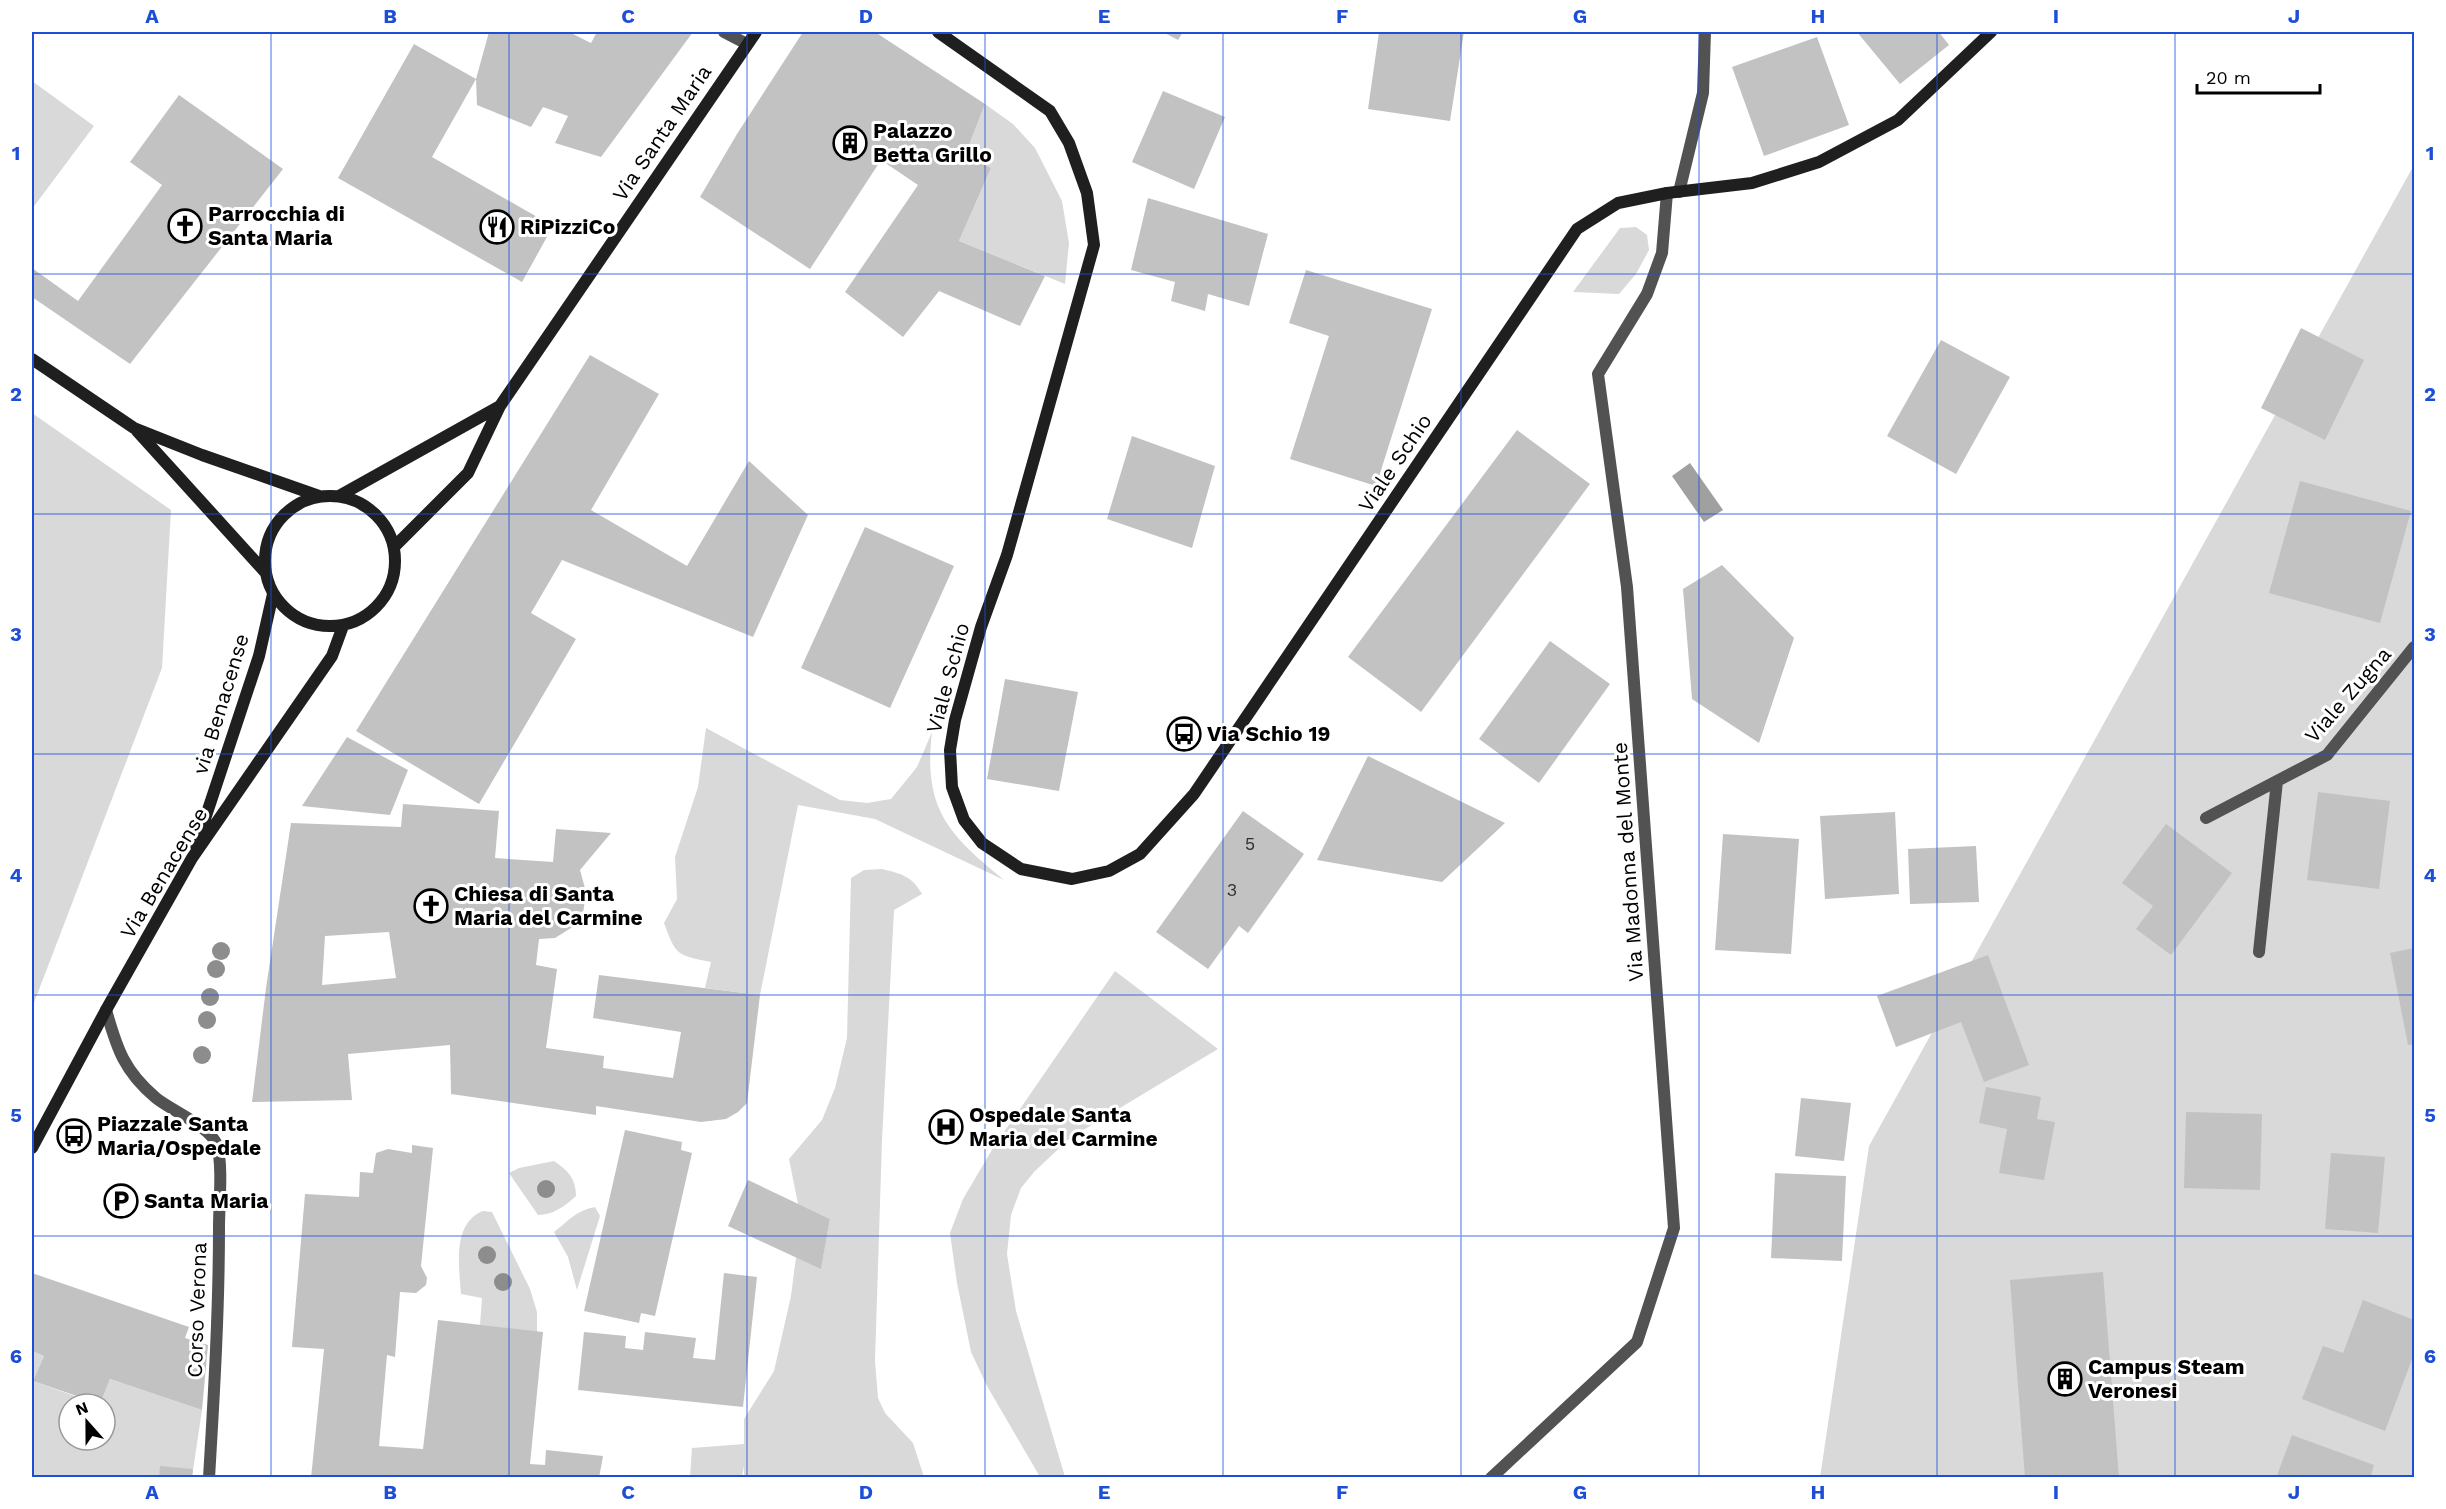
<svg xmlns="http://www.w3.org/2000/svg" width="2446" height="1509" viewBox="0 0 2446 1509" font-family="'Work Sans',sans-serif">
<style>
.green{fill:#d9d9d9}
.water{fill:#a0a0a0}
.building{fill:#c2c2c2;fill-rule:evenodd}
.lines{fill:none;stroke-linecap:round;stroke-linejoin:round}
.lane{stroke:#525252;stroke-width:12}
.street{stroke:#525252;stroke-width:12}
.secondary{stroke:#1f1f1f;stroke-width:12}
.tree{fill:#8d8d8d}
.grid{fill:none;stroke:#1d4ed8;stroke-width:1.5;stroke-opacity:0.55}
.labels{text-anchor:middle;stroke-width:6;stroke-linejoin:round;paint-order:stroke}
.number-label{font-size:18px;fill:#303030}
.poi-label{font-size:21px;font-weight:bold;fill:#000;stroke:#fff;text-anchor:start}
.street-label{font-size:21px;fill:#000;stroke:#fff}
.neatline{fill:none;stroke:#1d4ed8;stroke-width:2}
.grid-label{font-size:20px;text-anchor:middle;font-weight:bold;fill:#1d4ed8}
</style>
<rect width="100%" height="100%" fill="#fff"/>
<path class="green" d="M32 81 94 126 32 209Z
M985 104 1013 124 1035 148 1062 201 1069 243 1065 284 959 241 991 168 966 153Z
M2414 165V1477L1820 1478 1869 1146Z
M1636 227 1647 235 1649 250 1636 274 1619 294 1573 292 1620 228Z
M32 413 171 510 162 668 32 1008Z
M706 728 840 800 867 803 891 799 917 767 932 732C923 809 948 834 1004 880L875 819 798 805 760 995 705 988 711 962C677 955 676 956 664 923L677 899 675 857 698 787Z
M882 869C902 874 912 876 922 894L894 910 882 1140 875 1361 878 1398 885 1413 913 1443 924 1477H744V1466L742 1477 690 1478 692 1448 744 1444V1419L774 1371 791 1296 796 1257 821 1268 830 1219 798 1204 789 1159 822 1120 835 1088 847 1038 851 878 864 870Z
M1115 971 1218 1049 1070 1138 1034 1172 1021 1188 1011 1215 1007 1254 1016 1311 1065 1477H1040L987 1386 971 1352 957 1283 950 1233 963 1199 993 1148Z
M554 1161C568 1170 576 1179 576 1196 565 1206 553 1215 538 1215L509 1173 519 1168Z
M595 1207 600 1216 577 1290 568 1257 554 1232C568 1221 577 1210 595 1207Z
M483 1211 492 1212 530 1289 537 1312V1332L480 1325 482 1298 461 1294C459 1266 452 1223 483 1211Z
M32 1351 44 1356 33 1381 97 1404H69V1440H105V1404H100L110 1379 202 1410 192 1477H32Z"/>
<path class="water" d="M1690 463 1723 510 1704 522 1672 476Z"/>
<path class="building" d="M489 32H569L591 43 597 32H693L601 157 555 143 568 116 543 107 531 127 477 105 476 79Z
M803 32H875L985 104 966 153 991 168 959 241 1045 276 1020 326 939 291 903 337 845 292 918 185 881 160 810 269 700 197 737 134Z
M1163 32H1183L1178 40Z
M1379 32H1464L1450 121 1368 109Z
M1857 32H1939L1949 45 1900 84Z
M1817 37 1849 125 1764 156 1732 67Z
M414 44 476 79 432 157 553 226 522 282 338 178Z
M1163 91 1225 117 1194 189 1132 162Z
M179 95 283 169 130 364 32 297V268L78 301 162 185 130 162Z
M1148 198 1268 234 1249 306 1208 294 1205 311 1171 301 1175 282 1131 270Z
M1306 270 1432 309 1376 486 1290 459 1329 336 1289 323Z
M2301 328 2364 360 2325 440 2261 408Z
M1941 340 2010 377 1956 474 1887 436Z
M590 355 659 394 591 510 687 566 749 461 808 515 753 637 562 560 531 613 576 639 479 804 356 731Z
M1517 430 1590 484 1421 712 1348 657Z
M1132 436 1215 466 1192 548 1107 519Z
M2300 481 2411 511 2380 623 2269 593Z
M865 527 954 566 890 708 801 668Z
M1722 565 1794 638 1759 743 1692 699 1683 589Z
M1550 641 1610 684 1539 783 1479 739Z
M1005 679 1078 692 1059 791 987 779Z
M347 737 408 770 390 815 302 806Z
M1368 756 1505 823 1442 882 1317 860Z
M2318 792 2390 801 2379 889 2307 880Z
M403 804 499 811 495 858 553 862 556 829 611 833 580 870 586 892 582 921 555 938 539 939 536 965 557 969 546 1048 604 1056 603 1068 673 1078 681 1032 593 1018 599 975 760 995 747 1103 738 1112 726 1119 701 1122 596 1106V1115L451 1094 450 1045 348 1054 352 1100 252 1102 266 988 291 823 401 827ZM389 932 396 978 322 985 325 936Z
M1243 811 1304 854 1248 933 1239 926 1208 969 1156 932Z
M1895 812 1899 894 1825 899 1820 816Z
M2166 824 2232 873 2171 955 2136 929 2153 906 2122 883Z
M1723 834 1799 839 1791 954 1715 950Z
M1976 846 1979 902 1910 904 1908 849Z
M2414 948V1044L2408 1045 2390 953Z
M1988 955 2029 1065 1984 1082 1961 1022 1896 1047 1877 996Z
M1986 1087 2041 1097 2037 1119 2055 1122 2044 1180 1999 1173 2007 1129 1979 1123Z
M1801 1098 1851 1103 1844 1161 1795 1156Z
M2186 1112 2262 1114 2260 1190 2184 1188Z
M625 1130 682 1142 681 1150 692 1153 655 1316 641 1313 639 1323 584 1311Z
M412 1145 433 1148 421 1266 427 1278 426 1285 416 1293 400 1292 395 1357 387 1355 379 1446 423 1449 438 1320 543 1332 530 1464 545 1465 546 1450 603 1456 599 1478H311L324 1349 292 1347 305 1194 359 1197 360 1172 373 1173 376 1153 388 1149 412 1153Z
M2331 1153 2385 1157 2378 1233 2325 1229Z
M1775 1173 1846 1176 1842 1261 1771 1258Z
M748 1180 830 1219 821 1269 728 1226Z
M2103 1272 2119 1478H2025L2010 1280Z
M32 1273 189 1327 185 1338 208 1345 202 1410 110 1379 100 1404 33 1381 44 1356 32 1351Z
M724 1273 757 1277 743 1407 578 1390 584 1332 626 1336 625 1348 643 1350 645 1332 696 1338 693 1358 715 1360Z
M2363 1300 2414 1320V1354L2385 1431 2302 1399 2323 1346 2343 1353Z
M2292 1435 2374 1465 2370 1478H2276Z
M160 1466 193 1469 192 1478H159Z"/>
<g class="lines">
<path class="lane" d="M1679 192 1703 93 1705 32"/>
<path class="street" d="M724 32 747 44
M2206 818 2327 755 2414 647
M2259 952 2277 781
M106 1010C117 1049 124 1071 156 1098 172 1111 210 1126 217 1145 223 1165 219 1205 219 1227 219 1311 214 1394 209 1478
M1491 1478 1637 1342 1674 1228 1627 587 1598 374 1647 294 1662 253 1667 193"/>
<path class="secondary" d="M938 32 1050 111 1069 143 1087 193 1094 245 1007 555 981 627 955 720 950 750 952 787 964 820 982 843 1021 869 1072 879 1109 871 1140 854 1194 794 1577 229 1618 203 1667 193 1752 183 1819 162 1898 120 1991 32
M32 359 134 428 202 455 319 496
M137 431 265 572
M265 561a65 65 0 1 1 130 0a65 65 0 1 1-130 0Z
M339 496 500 406
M394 547 468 473 500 406 756 32
M196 846 259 656 273 594
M32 1148 106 1010 192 858 332 656 343 626"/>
</g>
<g class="tree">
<circle cx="221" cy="951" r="9"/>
<circle cx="216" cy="969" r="9"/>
<circle cx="210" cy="997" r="9"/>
<circle cx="207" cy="1020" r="9"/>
<circle cx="202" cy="1055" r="9"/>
<circle cx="546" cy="1189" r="9"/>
<circle cx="487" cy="1255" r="9"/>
<circle cx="503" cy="1282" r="9"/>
</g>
<path class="grid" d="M271 32V1478M509 32V1478M747 32V1478M985 32V1478M1223 32V1478M1461 32V1478M1699 32V1478M1937 32V1478M2175 32V1478M32 274H2414M32 514H2414M32 754H2414M32 995H2414M32 1236H2414"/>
<defs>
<g id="building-ring" transform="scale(1.725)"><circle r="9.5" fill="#fff" stroke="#000" stroke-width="1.5"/><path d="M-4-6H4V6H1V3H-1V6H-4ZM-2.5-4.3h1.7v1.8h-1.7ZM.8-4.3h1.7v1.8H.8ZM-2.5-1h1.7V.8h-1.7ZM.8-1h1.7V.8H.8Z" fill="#000"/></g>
<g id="church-ring" transform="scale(1.725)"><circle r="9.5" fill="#fff" stroke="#000" stroke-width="1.5"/><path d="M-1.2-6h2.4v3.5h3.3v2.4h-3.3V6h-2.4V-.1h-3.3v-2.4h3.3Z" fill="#000"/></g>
<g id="restaurant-ring" transform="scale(1.725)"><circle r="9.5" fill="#fff" stroke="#000" stroke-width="1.5"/><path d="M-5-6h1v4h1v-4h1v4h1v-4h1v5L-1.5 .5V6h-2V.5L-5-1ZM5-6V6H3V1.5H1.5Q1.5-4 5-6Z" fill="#000"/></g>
<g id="bus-ring" transform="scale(1.725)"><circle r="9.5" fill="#fff" stroke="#000" stroke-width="1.5"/><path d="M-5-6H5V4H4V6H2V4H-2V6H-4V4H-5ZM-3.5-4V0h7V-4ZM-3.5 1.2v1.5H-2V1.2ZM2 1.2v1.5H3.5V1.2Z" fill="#000"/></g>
<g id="hospital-ring" transform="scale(1.725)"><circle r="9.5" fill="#fff" stroke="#000" stroke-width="1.5"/><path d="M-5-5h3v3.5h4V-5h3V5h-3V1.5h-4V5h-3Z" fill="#000"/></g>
<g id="parking-ring" transform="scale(1.725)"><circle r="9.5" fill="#fff" stroke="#000" stroke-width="1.5"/><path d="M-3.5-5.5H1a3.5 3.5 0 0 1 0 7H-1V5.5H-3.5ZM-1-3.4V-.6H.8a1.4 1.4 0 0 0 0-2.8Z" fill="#000"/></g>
</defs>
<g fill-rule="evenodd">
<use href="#building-ring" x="850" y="143"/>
<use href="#church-ring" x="185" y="226"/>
<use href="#restaurant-ring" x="497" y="227"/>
<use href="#bus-ring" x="1184" y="734"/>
<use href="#church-ring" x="431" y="906"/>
<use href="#hospital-ring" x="946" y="1127"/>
<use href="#bus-ring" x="74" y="1136"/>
<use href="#parking-ring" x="121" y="1201"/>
<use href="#building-ring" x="2065" y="1379"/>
</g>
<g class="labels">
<g class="number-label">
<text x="1250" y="850">5</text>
<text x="1232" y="896">3</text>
</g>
<g class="poi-label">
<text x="873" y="138">Palazzo<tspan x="873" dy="24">Betta Grillo</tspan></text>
<text x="208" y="221">Parrocchia di<tspan x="208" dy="24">Santa Maria</tspan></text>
<text x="520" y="234">RiPizziCo</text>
<text x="1207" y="741">Via Schio 19</text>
<text x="454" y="901">Chiesa di Santa<tspan x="454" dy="24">Maria del Carmine</tspan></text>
<text x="969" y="1122">Ospedale Santa<tspan x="969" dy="24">Maria del Carmine</tspan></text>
<text x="97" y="1131">Piazzale Santa<tspan x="97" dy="24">Maria/Ospedale</tspan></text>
<text x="144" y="1208">Santa Maria</text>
<text x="2088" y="1374">Campus Steam<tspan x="2088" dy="24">Veronesi</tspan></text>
</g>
<g class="street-label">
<text transform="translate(662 133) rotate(-56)" y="7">Via Santa Maria</text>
<text transform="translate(1395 463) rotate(-56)" y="7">Viale Schio</text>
<text transform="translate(948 678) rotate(-75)" y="7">Viale Schio</text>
<text transform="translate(2348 695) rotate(-49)" y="7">Viale Zugna</text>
<text transform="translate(221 704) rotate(-73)" y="7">via Benacense</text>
<text transform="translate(1628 862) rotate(-94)" y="7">Via Madonna del Monte</text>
<text transform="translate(164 873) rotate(-59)" y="7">Via Benacense</text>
<text transform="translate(197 1310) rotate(-88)" y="7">Corso Verona</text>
</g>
</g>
<rect width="2446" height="1509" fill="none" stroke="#ffffff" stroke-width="66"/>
<g transform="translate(87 1422) rotate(339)"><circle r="28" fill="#ffffff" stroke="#999999" stroke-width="1.5"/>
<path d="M0-4.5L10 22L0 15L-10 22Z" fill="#000000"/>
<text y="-9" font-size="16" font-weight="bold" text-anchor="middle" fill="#000000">N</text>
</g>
<path d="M2197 84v9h123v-9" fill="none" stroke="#000000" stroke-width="3"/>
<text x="2206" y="84" font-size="18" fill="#000000" stroke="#ffffff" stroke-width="4.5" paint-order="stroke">20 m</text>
<rect x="33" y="33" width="2380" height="1443" class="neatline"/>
<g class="grid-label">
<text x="152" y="23">A</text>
<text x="390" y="23">B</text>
<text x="628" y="23">C</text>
<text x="866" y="23">D</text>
<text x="1104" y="23">E</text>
<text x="1342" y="23">F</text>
<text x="1580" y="23">G</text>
<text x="1818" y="23">H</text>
<text x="2056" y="23">I</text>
<text x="2294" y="23">J</text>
<text x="16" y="160">1</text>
<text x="2430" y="160">1</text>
<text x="16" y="401">2</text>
<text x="2430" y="401">2</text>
<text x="16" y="641">3</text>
<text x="2430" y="641">3</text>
<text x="16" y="882">4</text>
<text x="2430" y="882">4</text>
<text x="16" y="1122">5</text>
<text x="2430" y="1122">5</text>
<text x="16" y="1363">6</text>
<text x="2430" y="1363">6</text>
<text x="152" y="1499">A</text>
<text x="390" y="1499">B</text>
<text x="628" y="1499">C</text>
<text x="866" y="1499">D</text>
<text x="1104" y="1499">E</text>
<text x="1342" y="1499">F</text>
<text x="1580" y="1499">G</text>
<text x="1818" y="1499">H</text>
<text x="2056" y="1499">I</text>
<text x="2294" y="1499">J</text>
</g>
</svg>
